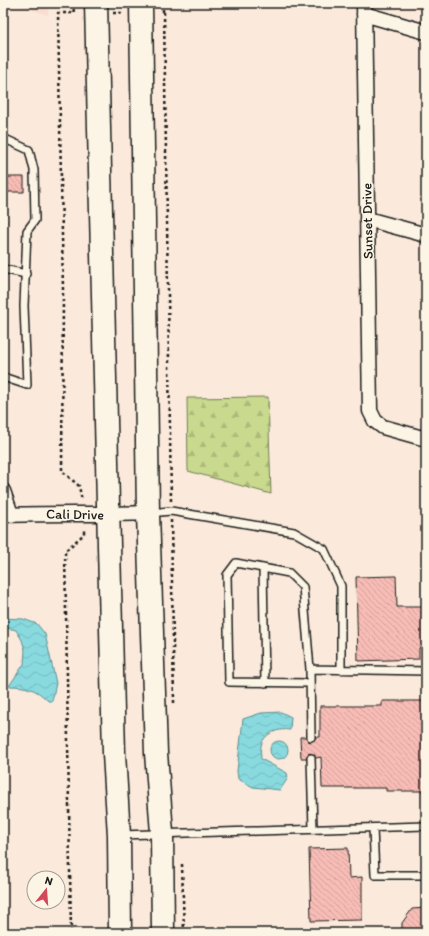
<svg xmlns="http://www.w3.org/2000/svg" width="429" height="936" viewBox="0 0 429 936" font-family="Itim,sans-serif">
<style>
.built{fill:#fadcd0}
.forest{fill:url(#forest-firs);stroke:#727b55}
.water{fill:url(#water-waves);stroke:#5d8e91}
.building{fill:url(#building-back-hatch);stroke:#1c1c1c}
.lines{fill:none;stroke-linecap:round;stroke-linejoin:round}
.service-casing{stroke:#1c1c1c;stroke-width:10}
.minor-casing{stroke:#1c1c1c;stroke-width:17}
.primary-casing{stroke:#1c1c1c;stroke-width:25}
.path{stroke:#1c1c1c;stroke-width:2.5;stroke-dasharray:3 3;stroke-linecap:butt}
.service{stroke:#fcf5e5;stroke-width:7}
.minor{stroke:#fcf5e5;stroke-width:14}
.primary{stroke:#fcf5e5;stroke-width:22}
.labels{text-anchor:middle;stroke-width:3;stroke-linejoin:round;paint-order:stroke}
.street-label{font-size:14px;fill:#1c1c1c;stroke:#fcf5e5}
</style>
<defs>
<pattern id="forest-firs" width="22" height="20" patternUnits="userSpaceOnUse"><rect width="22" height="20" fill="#c9da8e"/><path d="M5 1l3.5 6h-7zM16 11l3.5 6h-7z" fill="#acba7a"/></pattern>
<pattern id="water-waves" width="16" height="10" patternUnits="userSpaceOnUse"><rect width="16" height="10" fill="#88dadf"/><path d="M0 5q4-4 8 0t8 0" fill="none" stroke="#75babf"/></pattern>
<pattern id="building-back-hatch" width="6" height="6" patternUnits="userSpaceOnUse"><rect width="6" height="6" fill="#f7bcb5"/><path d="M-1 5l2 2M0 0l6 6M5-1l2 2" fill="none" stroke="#d3a19b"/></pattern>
</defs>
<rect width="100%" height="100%" fill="#fbeadb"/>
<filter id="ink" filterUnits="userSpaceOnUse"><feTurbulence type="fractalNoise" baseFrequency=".025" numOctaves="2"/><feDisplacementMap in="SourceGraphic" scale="8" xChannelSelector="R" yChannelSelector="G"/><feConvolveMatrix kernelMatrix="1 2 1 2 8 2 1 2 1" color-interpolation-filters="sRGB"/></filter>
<g filter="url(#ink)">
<path class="built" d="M11 3H48V15Z"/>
<path class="forest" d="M268 397 271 494 188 471 187 398Z"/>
<path class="water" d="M3 618 23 619 37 624 45 634 56 683 52 701H48C37 689 26 686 9 686L24 664 25 650 22 640 16 630 3 627Z
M281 712 291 717 290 730C279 728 263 733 261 746 260 750 261 755 261 759L287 773 288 778 280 790 253 787 238 779 237 771 243 719 261 713Z
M270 750a9 9 0 1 1 18 0a9 9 0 1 1-18 0Z"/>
<path class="building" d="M3 177H24V192H3Z
M396 576 397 607H423L426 647 419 648V659L358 661 356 577Z
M382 701H426V791H386V788H322L321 757 316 758 311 753 308 754 306 758H301L300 737H306L308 741 311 742 316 737H320V706H382Z
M348 848 349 878 362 877V920L311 921 309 849Z
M426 908V933H402V923L412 909Z"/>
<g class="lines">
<g class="service-casing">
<path id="service" d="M3 138 29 150 34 170 35 220 27 231 24 306 27 385 3 377
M3 269 26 274
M149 513 171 511 294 532 324 549 341 586V670
M263 568 265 683
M310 669 303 587 289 573 236 563 227 575 229 682 310 683
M311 737 310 669 426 671
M311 758 313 829
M373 828 375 875H426
M120 835 426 826"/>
</g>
<g class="minor-casing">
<path id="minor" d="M364 3 370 411 375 421 383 427 426 439
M364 14 426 32
M367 219 426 235
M3 491 11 514
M3 515C51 513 99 515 148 513"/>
</g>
<g class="primary-casing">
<path id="primary" d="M96 3 114 754 119 835 120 933
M141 3 148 513 156 753 162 833 163 933"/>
</g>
<path class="path" d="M73 3 74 13H58L63 290 62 471 79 486 82 501
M163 3V12
M164 12 171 501
M113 13H124
M3 164 6 163V177
M5 259 6 192
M171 520 174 703
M182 864 184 933
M71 933 65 551 84 534V528"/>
<use href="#service" class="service"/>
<use href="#minor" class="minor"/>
<use href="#primary" class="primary"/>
</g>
</g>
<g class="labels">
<g class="street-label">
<text transform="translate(367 221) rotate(-91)" y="5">Sunset Drive</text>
<text transform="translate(75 514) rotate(1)" y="5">Cali Drive</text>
</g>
</g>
<rect width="429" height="936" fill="none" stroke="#fcf5e5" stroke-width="16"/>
<rect x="8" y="8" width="413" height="920" fill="none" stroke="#1c1c1c" stroke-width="1.5" filter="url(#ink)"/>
<g transform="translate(46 890) rotate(17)"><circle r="19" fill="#fcf5e5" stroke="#a29e95"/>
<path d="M0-3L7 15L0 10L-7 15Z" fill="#d1495b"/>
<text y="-6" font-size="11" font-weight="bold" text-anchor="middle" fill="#1c1c1c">N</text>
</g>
</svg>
